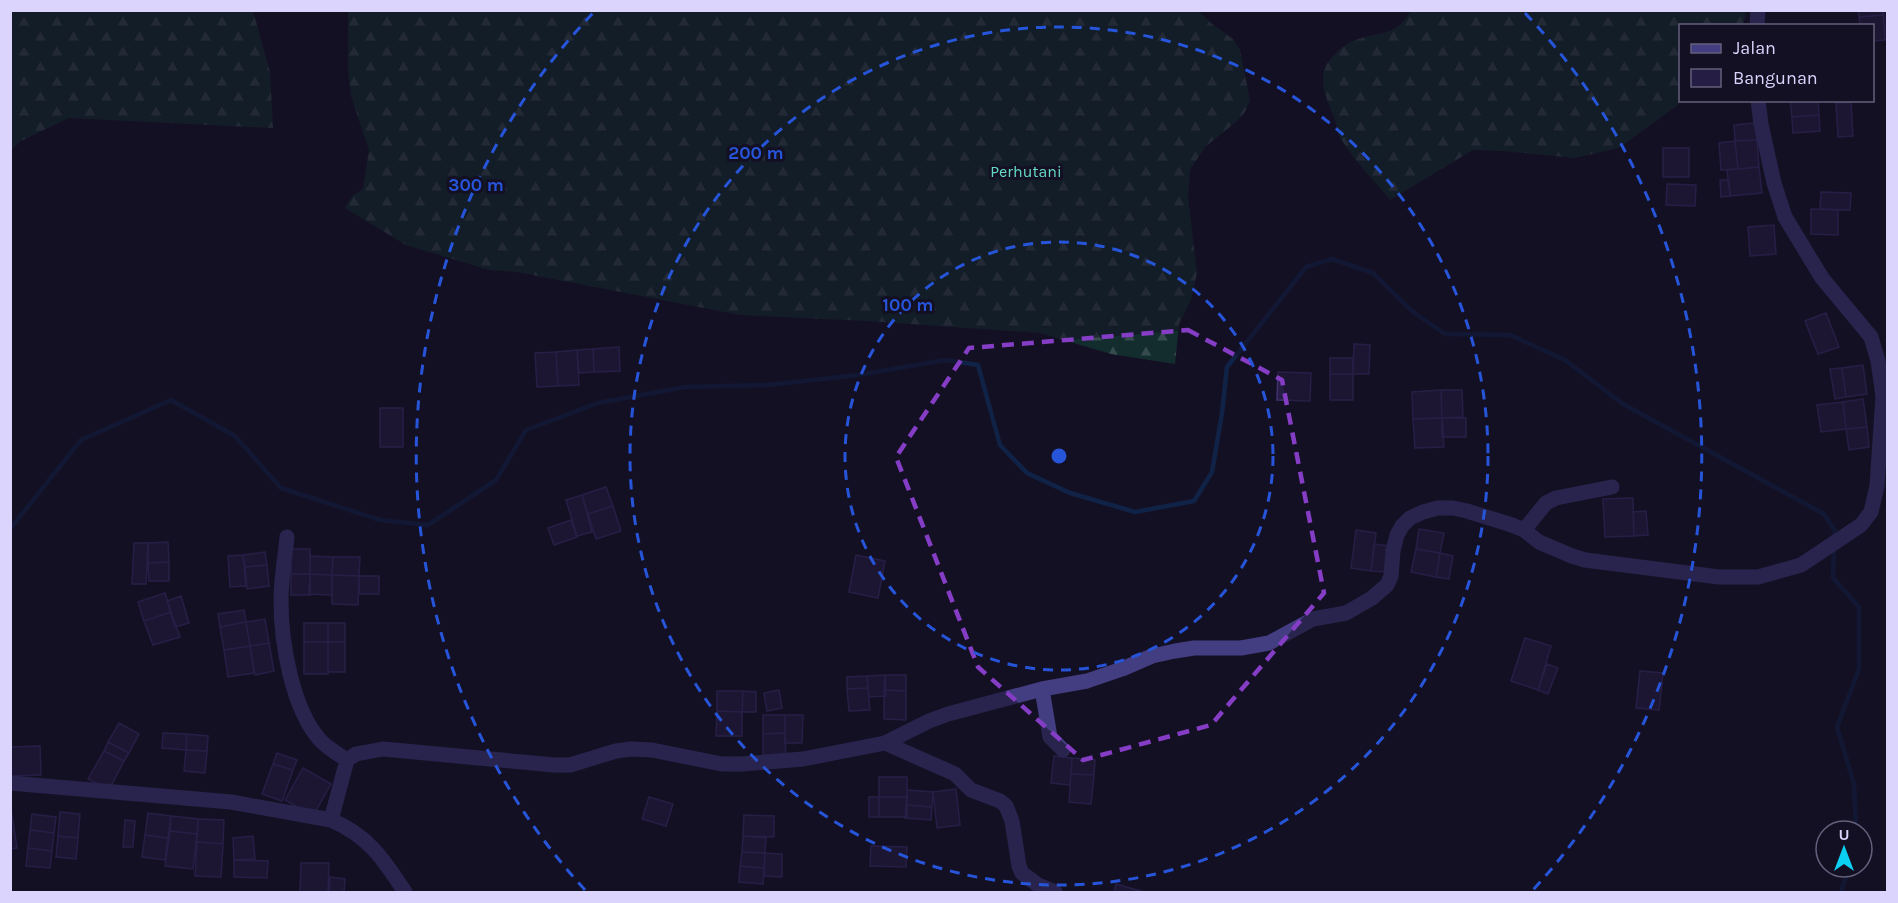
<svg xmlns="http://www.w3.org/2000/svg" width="1898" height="903" viewBox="0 0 1898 903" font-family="Karla,sans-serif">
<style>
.forest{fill:url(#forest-firs)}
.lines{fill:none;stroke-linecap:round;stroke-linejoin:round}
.stream{stroke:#102347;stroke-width:4.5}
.building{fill:#261d44;stroke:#3f306f;stroke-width:1.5}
.minor{stroke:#433d81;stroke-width:15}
.marked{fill:none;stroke:#853dc5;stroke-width:4.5;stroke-dasharray:12 8;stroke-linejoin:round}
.ring{fill:none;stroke:#2655da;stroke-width:3;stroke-dasharray:10 8}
.labels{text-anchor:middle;stroke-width:6;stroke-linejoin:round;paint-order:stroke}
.park-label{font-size:16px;fill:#64dac2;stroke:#141024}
.centre{fill:#2655da;stroke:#141024;stroke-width:3}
.ring-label{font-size:18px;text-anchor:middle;font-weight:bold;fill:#2655da;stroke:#141024;stroke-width:6;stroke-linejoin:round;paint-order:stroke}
</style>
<defs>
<pattern id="forest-firs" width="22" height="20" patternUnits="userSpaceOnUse" patternTransform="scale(1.5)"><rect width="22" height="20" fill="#132d2e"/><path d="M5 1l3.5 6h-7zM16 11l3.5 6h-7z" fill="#354b4d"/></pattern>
</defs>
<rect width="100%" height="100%" fill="#141024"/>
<path class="forest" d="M11 10 253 11 270 72 273 128 69 118 21 141 11 150Z
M348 11H1198L1212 24 1233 39 1240 50 1250 100 1245 112 1236 122 1205 147 1190 170 1188 197 1197 273 1191 300 1179 324 1175 364 1111 354 1040 333 867 321 740 315 517 272 489 270 406 245 345 208 352 196 363 189 369 150 351 96 348 70Z
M1411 11V10L1746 11 1743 25 1680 26V100L1683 101 1619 148 1575 158 1502 151 1473 150 1390 200C1374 180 1354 161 1341 139 1337 133 1337 124 1334 117 1325 95 1314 74 1335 54 1340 49 1346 44 1353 41 1380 30 1393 39 1411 11Z"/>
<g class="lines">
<path class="stream" d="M10 529 81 440 171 400 235 436 281 488 380 520 428 525 496 480 526 430 598 403 685 387 768 385 858 375 945 360 978 365 1000 445 1027 473 1070 493 1135 512 1194 501 1212 472 1222 413 1227 367 1306 267 1332 259 1373 273 1413 312 1445 334 1510 335 1565 360 1623 404 1824 514 1835 531 1834 538
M1834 546 1833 578 1859 607V669L1837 727 1854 784 1856 831
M1841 892 1849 867"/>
</g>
<path class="building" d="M1858 10H1883V15L1859 17Z
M1883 10H1888V40H1885Z
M1883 15 1885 40 1872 41V26H1860L1859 17Z
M1790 100H1818L1819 115 1792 117Z
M1851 102 1853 136 1838 137 1836 103Z
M1819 115 1820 131 1793 133 1792 117Z
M1755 123 1757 140 1735 141 1734 125Z
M1757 140 1759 167 1738 169 1735 141Z
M1735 141 1738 169 1721 170 1719 143Z
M1663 148H1689V177H1663Z
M1759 167 1762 193 1730 196 1727 170Z
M1720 180H1729L1730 196 1721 197Z
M1667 184 1696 185 1695 206 1666 205Z
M1821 192 1851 193 1850 210 1820 209Z
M1811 209 1838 210V235L1811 234Z
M1774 225 1776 254 1750 256 1748 227Z
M1826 313 1839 347 1818 354 1805 321Z
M1354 344 1370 345 1369 374H1353Z
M619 347 620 371 594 372 593 349Z
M593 349 594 372 579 373 577 350Z
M577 350 579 385 558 386 556 352Z
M556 352 558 386 537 387 535 353Z
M1330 358H1353V374H1330Z
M1863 365 1867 394 1846 397 1842 368Z
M1842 368 1846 397 1835 399 1830 369Z
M1278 372 1311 373 1310 401 1277 400Z
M1330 374H1353V400H1330Z
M1441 390H1462L1463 417 1442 418Z
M1441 390 1442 418 1413 419 1412 392Z
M1863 399 1867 427 1846 429 1843 402Z
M1843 402 1846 429 1821 432 1817 405Z
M380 408H403V447H380Z
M1442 418H1466V437H1442Z
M1442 418 1444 447 1415 448 1413 419Z
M1867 427 1869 447 1849 450 1846 429Z
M606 487 613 506 588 514 582 495Z
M582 495 592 532 577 536 566 500Z
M1633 498 1634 536 1605 537 1603 499Z
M613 506 621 531 596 539 588 514Z
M1646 511 1648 535 1634 536 1633 512Z
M571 520 577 537 554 545 548 528Z
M1419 529 1444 533 1440 553 1416 549Z
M1356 530 1376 533 1371 571 1351 568Z
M168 542 169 562 148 563V543Z
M134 543H148L146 584H132Z
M1374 544 1390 546 1387 572 1371 571Z
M291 549H310V574H291Z
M1416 549 1440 553 1436 577 1411 572Z
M265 552 267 565 245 567 243 555Z
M1440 553 1453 556 1449 579 1436 577Z
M243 555 246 586 230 587 228 556Z
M856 555 885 561 878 598 849 592Z
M310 556 333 557 332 575 310 574Z
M333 557H360L359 576 332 575Z
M169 562V581H149L148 563Z
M267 565 269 586 247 589 245 567Z
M291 574H310V595H291Z
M310 574 332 575V595L309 594Z
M332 575 359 576 358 605 332 604Z
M359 576H379V594H359Z
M165 593 171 612 144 621 138 602Z
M181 596 189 623 175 627 167 601Z
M244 610 246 622 220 627 218 614Z
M171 612 180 637 153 645 144 621Z
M265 619 269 643 250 646 246 622Z
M246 622 250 646 224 650 220 627Z
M304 623H328V642H304Z
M328 623H345V642H328Z
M1525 638 1551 646 1538 690 1511 681Z
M304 642H328V674H304Z
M328 642H345V672H328Z
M269 643 274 671 255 675 250 646Z
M250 646 254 673 228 677 224 650Z
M1547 664 1558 668 1548 694 1538 690Z
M1640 671 1663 673 1659 710 1636 708Z
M885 675H906V691L884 690Z
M885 675 886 696 869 697 867 676Z
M867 676 868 688 847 689V677Z
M868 688 870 710 849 711 847 689Z
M779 690 782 708 767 711 764 693Z
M884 690 906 691V720L884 719Z
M717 691H743L742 712 717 711Z
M743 691 756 692V712H742Z
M717 711 742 712V736H716Z
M763 715H785V733L763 734Z
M785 715H803L802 743H785Z
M119 723 139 734 129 753 108 742Z
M163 733 187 734 186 750 162 748Z
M785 733 786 758 763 759V734Z
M187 734 208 736 207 751 186 750Z
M108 742 129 753 124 761 104 751Z
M40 746 41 775 10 776V747Z
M186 750 207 751 205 773 184 771Z
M104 751 124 761 109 790 88 779Z
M277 753 297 760 293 770 273 764Z
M1054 756 1072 758 1070 785 1051 783Z
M1072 758 1095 760 1094 775 1071 774Z
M273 764 293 770 282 801 262 794Z
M303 768 331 784 313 816 285 800Z
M1071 774 1094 775 1091 804 1069 802Z
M879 777H907V797H879Z
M956 789 960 825 937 828 933 792Z
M907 790 933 792 932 807 906 805Z
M649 797 673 804 666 826 642 819Z
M869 797H879V817H869Z
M879 797H907V817H879Z
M10 802 17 848 10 849Z
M906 805 932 807 931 820 905 818Z
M60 812 80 814 78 838 58 836Z
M148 813 171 816 168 838 145 835Z
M32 814 56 817 54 833 30 830Z
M744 815 774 816V837L743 836Z
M171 816 198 819 197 834 170 831Z
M198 819 224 820 223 844 197 842Z
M125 820 135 821 133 847H123Z
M30 830 54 833 52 851 28 848Z
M170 831 197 834 193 869 165 866Z
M145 835 168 838 165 860 142 857Z
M58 836 78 838 76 859 56 857Z
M253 836 255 859 234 860 233 838Z
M743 836 766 838 765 853 742 852Z
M197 842 223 844 221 877 195 876Z
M871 846 907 847 906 867 870 866Z
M28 848 52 851 50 868 26 866Z
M742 852 765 853 764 868 740 866Z
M765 853 782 854V877L764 876Z
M234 860 268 861 267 878 234 877Z
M301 863H329L328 892H300Z
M740 866 764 868 763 884 739 882Z
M330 877 345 879 344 892H329Z
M1116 884 1144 892H1114Z"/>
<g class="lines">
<path class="minor" d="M1757 26 1758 10
M1524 530 1546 503 1556 498 1612 487
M287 537C285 558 281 580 281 601 281 642 292 710 321 741 329 749 338 754 347 760
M1042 689 1050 737 1063 750
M885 743 955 774 971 790 1000 801 1006 806 1012 821 1019 866 1022 873 1038 885 1055 892
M10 783 231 802 331 820C369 836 384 860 405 892
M331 820 347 760 356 754 383 749 554 765H570L616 751 631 749 652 750 722 764H742L803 759 885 743 929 721 948 714 1042 689 1087 681 1122 669 1152 656 1175 651 1194 648H1241L1269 643 1313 619 1346 613 1372 598 1387 585 1391 576 1393 551 1397 535 1402 526 1410 518 1423 512 1438 508H1453L1467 511 1512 525 1524 530 1539 542 1572 556 1585 560 1719 577H1758L1801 565 1861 525 1871 512 1877 486 1883 396 1878 361 1871 337 1822 278 1785 217 1774 183 1761 124 1758 100"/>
</g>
<path d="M0 0H1898V903H0ZM1188 330 1282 380 1324 593 1211 725 1083 760 978 667 896 457 969 348Z" fill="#141024" fill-opacity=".55" fill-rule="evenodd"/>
<path class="marked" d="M1188 330 1282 380 1324 593 1211 725 1083 760 978 667 896 457 969 348Z"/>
<g class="ring">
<circle cx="1059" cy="456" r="214"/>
<circle cx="1059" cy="456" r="429"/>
<path d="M585 890A643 643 0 0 1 593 13M1525 13A643 643 0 0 1 1533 890"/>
</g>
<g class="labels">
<g class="park-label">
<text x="1026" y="177">Perhutani</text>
</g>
</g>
<circle cx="1059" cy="456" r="9" class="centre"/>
<g class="ring-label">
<text x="756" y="159">200 m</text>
<text x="476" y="191">300 m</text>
<text x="908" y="311">100 m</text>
</g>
<rect width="1898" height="903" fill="none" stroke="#dbd5fd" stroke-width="24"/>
<rect x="1679" y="24" width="195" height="78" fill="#141024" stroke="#645f7b" stroke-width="1.5"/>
<rect x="1691" y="44" width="30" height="9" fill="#433d81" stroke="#645f7b" stroke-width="1.5"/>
<text x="1733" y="54" font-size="18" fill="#dbd5fd">Jalan</text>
<rect x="1691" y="69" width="30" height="18" fill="#261d44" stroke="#645f7b" stroke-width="1.5"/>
<text x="1733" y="84" font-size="18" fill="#dbd5fd">Bangunan</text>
<g transform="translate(1844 849)"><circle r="28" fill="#141024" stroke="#645f7b" stroke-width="1.5"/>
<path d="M0-4.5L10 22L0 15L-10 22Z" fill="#0cd0f2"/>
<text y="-9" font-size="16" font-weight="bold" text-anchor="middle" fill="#dbd5fd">U</text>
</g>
</svg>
